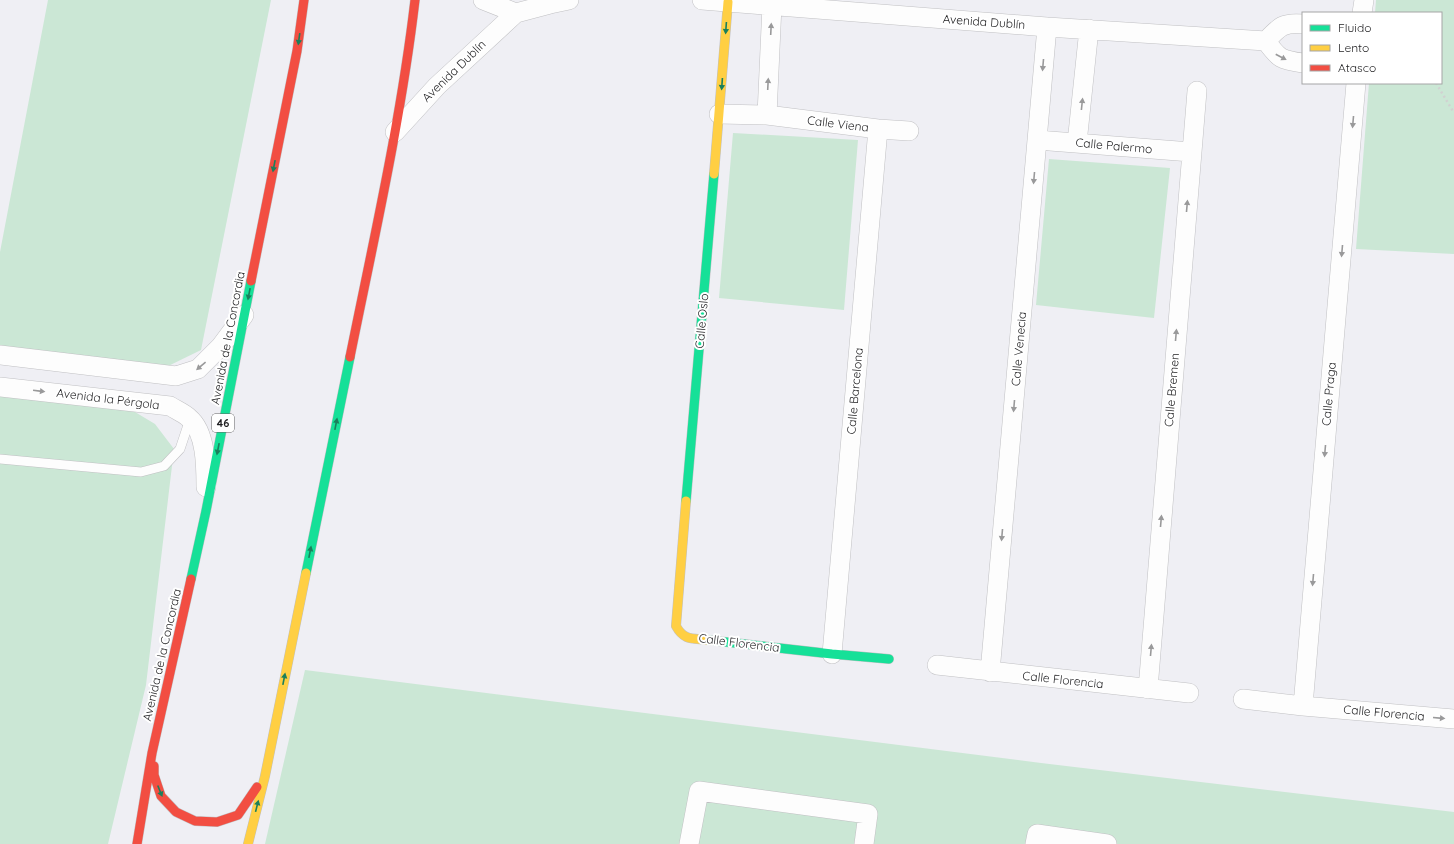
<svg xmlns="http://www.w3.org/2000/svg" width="1454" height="844" viewBox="0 0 1454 844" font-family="Quicksand,sans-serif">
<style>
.green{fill:#cbe7d5}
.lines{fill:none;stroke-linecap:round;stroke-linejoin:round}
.lane-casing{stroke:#c0c0c3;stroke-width:10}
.street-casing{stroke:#c0c0c3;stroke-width:20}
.fast-casing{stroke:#c0c0c3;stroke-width:10}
.slow-casing{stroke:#c0c0c3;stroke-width:10}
.jam-casing{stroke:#c0c0c3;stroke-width:10}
.path{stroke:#d1d1d1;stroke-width:2.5;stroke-dasharray:2 3;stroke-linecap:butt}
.lane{stroke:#fdfdfd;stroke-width:9}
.street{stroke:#fdfdfd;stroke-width:19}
.fast{stroke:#16e098;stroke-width:9}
.slow{stroke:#ffcf43;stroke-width:9}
.jam{stroke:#f24e42;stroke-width:9}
.oneway{fill:#1a7f5c}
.oneway2{fill:#99999a}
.labels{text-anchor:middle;stroke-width:4;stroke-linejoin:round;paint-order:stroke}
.shield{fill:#fff;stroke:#626263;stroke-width:1}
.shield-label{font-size:11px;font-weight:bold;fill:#1e1e20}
.street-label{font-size:12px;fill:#1e1e20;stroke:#fff}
</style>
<rect width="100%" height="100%" fill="#efeff4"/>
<path class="green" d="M48 0H271L201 350 158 371 0 350V252Z
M1376 0H1454V254L1356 249 1369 83H1441V13H1375Z
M733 133 858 140 844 310 719 298Z
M1049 159 1170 168 1154 318 1036 305Z
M0 394 130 409 155 424 174 449 146 685 108 844H0Z
M305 670 1041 763 1454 812V844H265Z"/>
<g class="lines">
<g class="lane-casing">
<path id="lane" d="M0 459 141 472 164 466 180 449 190 419"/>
</g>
<g class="street-casing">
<path id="street" d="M483 0 516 13
M702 0 1047 27 1266 41C1279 59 1281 60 1303 63
M1362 13 1364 0
M1266 41C1279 27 1283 22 1303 24
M719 114 767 115 878 129 909 131
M767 115 772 5
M395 132 437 86 516 13 550 4 569 0
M1037 140 1191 152
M1077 143 1089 29
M0 355 176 376 198 369 221 346 244 315
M0 387 170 406C176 410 184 413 189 418 206 432 206 466 206 487
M832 654 878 129
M937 665 1189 693
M990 672 1047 27
M1148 689 1197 91
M1243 699 1303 706 1454 719
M1303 706 1356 83
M689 844 699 791 868 814 864 844
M1035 844 1037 834 1107 844"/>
</g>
<g class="fast-casing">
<path id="fast" d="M686 501 714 174
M306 573 350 357
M191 579 206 511 251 281
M708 640 832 654 889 659"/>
</g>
<g class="slow-casing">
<path id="slow" d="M714 174 728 2
M686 501 676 626C684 641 693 638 708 640
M248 844 265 776 306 573"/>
</g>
<g class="jam-casing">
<path id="jam" d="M251 281 297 51 304 0
M350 357C374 238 401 120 415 0
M154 766V775L161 796 176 812 195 821 217 822 238 815 257 787
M137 844 152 753 191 579"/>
</g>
<path class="path" d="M1436 83 1454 113"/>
<use href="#lane" class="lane"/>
<use href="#street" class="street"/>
<use href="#fast" class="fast"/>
<use href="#slow" class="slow"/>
<use href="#jam" class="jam"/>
</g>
<defs><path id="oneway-solid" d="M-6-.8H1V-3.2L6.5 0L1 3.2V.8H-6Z"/></defs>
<g class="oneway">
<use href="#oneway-solid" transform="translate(726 28) rotate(94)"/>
<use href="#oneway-solid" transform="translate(299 39) rotate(98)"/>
<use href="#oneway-solid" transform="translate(722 84) rotate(94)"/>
<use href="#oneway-solid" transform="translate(274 166) rotate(101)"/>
<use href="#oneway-solid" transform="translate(249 294) rotate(101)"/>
<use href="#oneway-solid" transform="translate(336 424) rotate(-79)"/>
<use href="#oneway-solid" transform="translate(218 449) rotate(101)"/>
<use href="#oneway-solid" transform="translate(310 552) rotate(-79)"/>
<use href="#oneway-solid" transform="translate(284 679) rotate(-79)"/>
<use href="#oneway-solid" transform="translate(160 791) rotate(68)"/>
<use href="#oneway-solid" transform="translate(257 806) rotate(-76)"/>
</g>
<g class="oneway2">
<use href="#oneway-solid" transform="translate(771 29) rotate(-87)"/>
<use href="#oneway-solid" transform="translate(1281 57) rotate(28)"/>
<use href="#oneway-solid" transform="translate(1043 65) rotate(95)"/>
<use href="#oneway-solid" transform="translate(768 84) rotate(-87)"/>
<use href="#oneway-solid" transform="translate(1082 104) rotate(-84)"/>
<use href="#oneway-solid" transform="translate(1353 122) rotate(95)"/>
<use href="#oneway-solid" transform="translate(1034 178) rotate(95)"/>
<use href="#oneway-solid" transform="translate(1187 206) rotate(-85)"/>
<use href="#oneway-solid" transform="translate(1342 251) rotate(95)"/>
<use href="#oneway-solid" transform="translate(1176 335) rotate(-85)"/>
<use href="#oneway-solid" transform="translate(201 366) rotate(140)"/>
<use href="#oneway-solid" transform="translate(39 391) rotate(7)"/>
<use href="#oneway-solid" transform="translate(1014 406) rotate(95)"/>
<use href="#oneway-solid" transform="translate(1325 451) rotate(95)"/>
<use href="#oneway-solid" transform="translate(1161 521) rotate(-85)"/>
<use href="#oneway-solid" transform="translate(1002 535) rotate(95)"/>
<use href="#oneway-solid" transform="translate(1313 580) rotate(95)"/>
<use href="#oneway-solid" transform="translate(1151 650) rotate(-85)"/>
<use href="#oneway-solid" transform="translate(1439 718) rotate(5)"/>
</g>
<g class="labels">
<rect class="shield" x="212" y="414" width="22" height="18" rx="3"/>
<g class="shield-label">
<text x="223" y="427">46</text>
</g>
<g class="street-label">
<text transform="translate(984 22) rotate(4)" y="4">Avenida Dublín</text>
<text transform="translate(454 71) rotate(-44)" y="4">Avenida Dublín</text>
<text transform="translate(838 124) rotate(7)" y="4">Calle Viena</text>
<text transform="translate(1114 146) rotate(5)" y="4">Calle Palermo</text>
<text transform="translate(702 321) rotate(-85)" y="4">Calle Oslo</text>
<text transform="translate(228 338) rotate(-79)" y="4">Avenida de la Concordia</text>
<text transform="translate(1019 349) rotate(-85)" y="4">Calle Venecia</text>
<text transform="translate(1172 390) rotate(-85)" y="4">Calle Bremen</text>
<text transform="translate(855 391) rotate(-85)" y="4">Calle Barcelona</text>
<text transform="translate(1329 394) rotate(-85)" y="4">Calle Praga</text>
<text transform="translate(108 399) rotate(7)" y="4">Avenida la Pérgola</text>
<text transform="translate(739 643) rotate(7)" y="4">Calle Florencia</text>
<text transform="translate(162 655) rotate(-77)" y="4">Avenida de la Concordia</text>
<text transform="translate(1063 680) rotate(6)" y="4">Calle Florencia</text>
<text transform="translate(1384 713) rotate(5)" y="4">Calle Florencia</text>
</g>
</g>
<rect x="1302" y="12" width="140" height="72" fill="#ffffff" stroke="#a5a5a6"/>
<rect x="1310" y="25" width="20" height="6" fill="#16e098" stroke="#a5a5a6"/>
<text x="1338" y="32" font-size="12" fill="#1e1e20">Fluido</text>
<rect x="1310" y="45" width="20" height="6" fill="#ffcf43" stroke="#a5a5a6"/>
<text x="1338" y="52" font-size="12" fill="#1e1e20">Lento</text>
<rect x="1310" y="65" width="20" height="6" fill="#f24e42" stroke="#a5a5a6"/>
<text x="1338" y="72" font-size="12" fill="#1e1e20">Atasco</text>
</svg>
